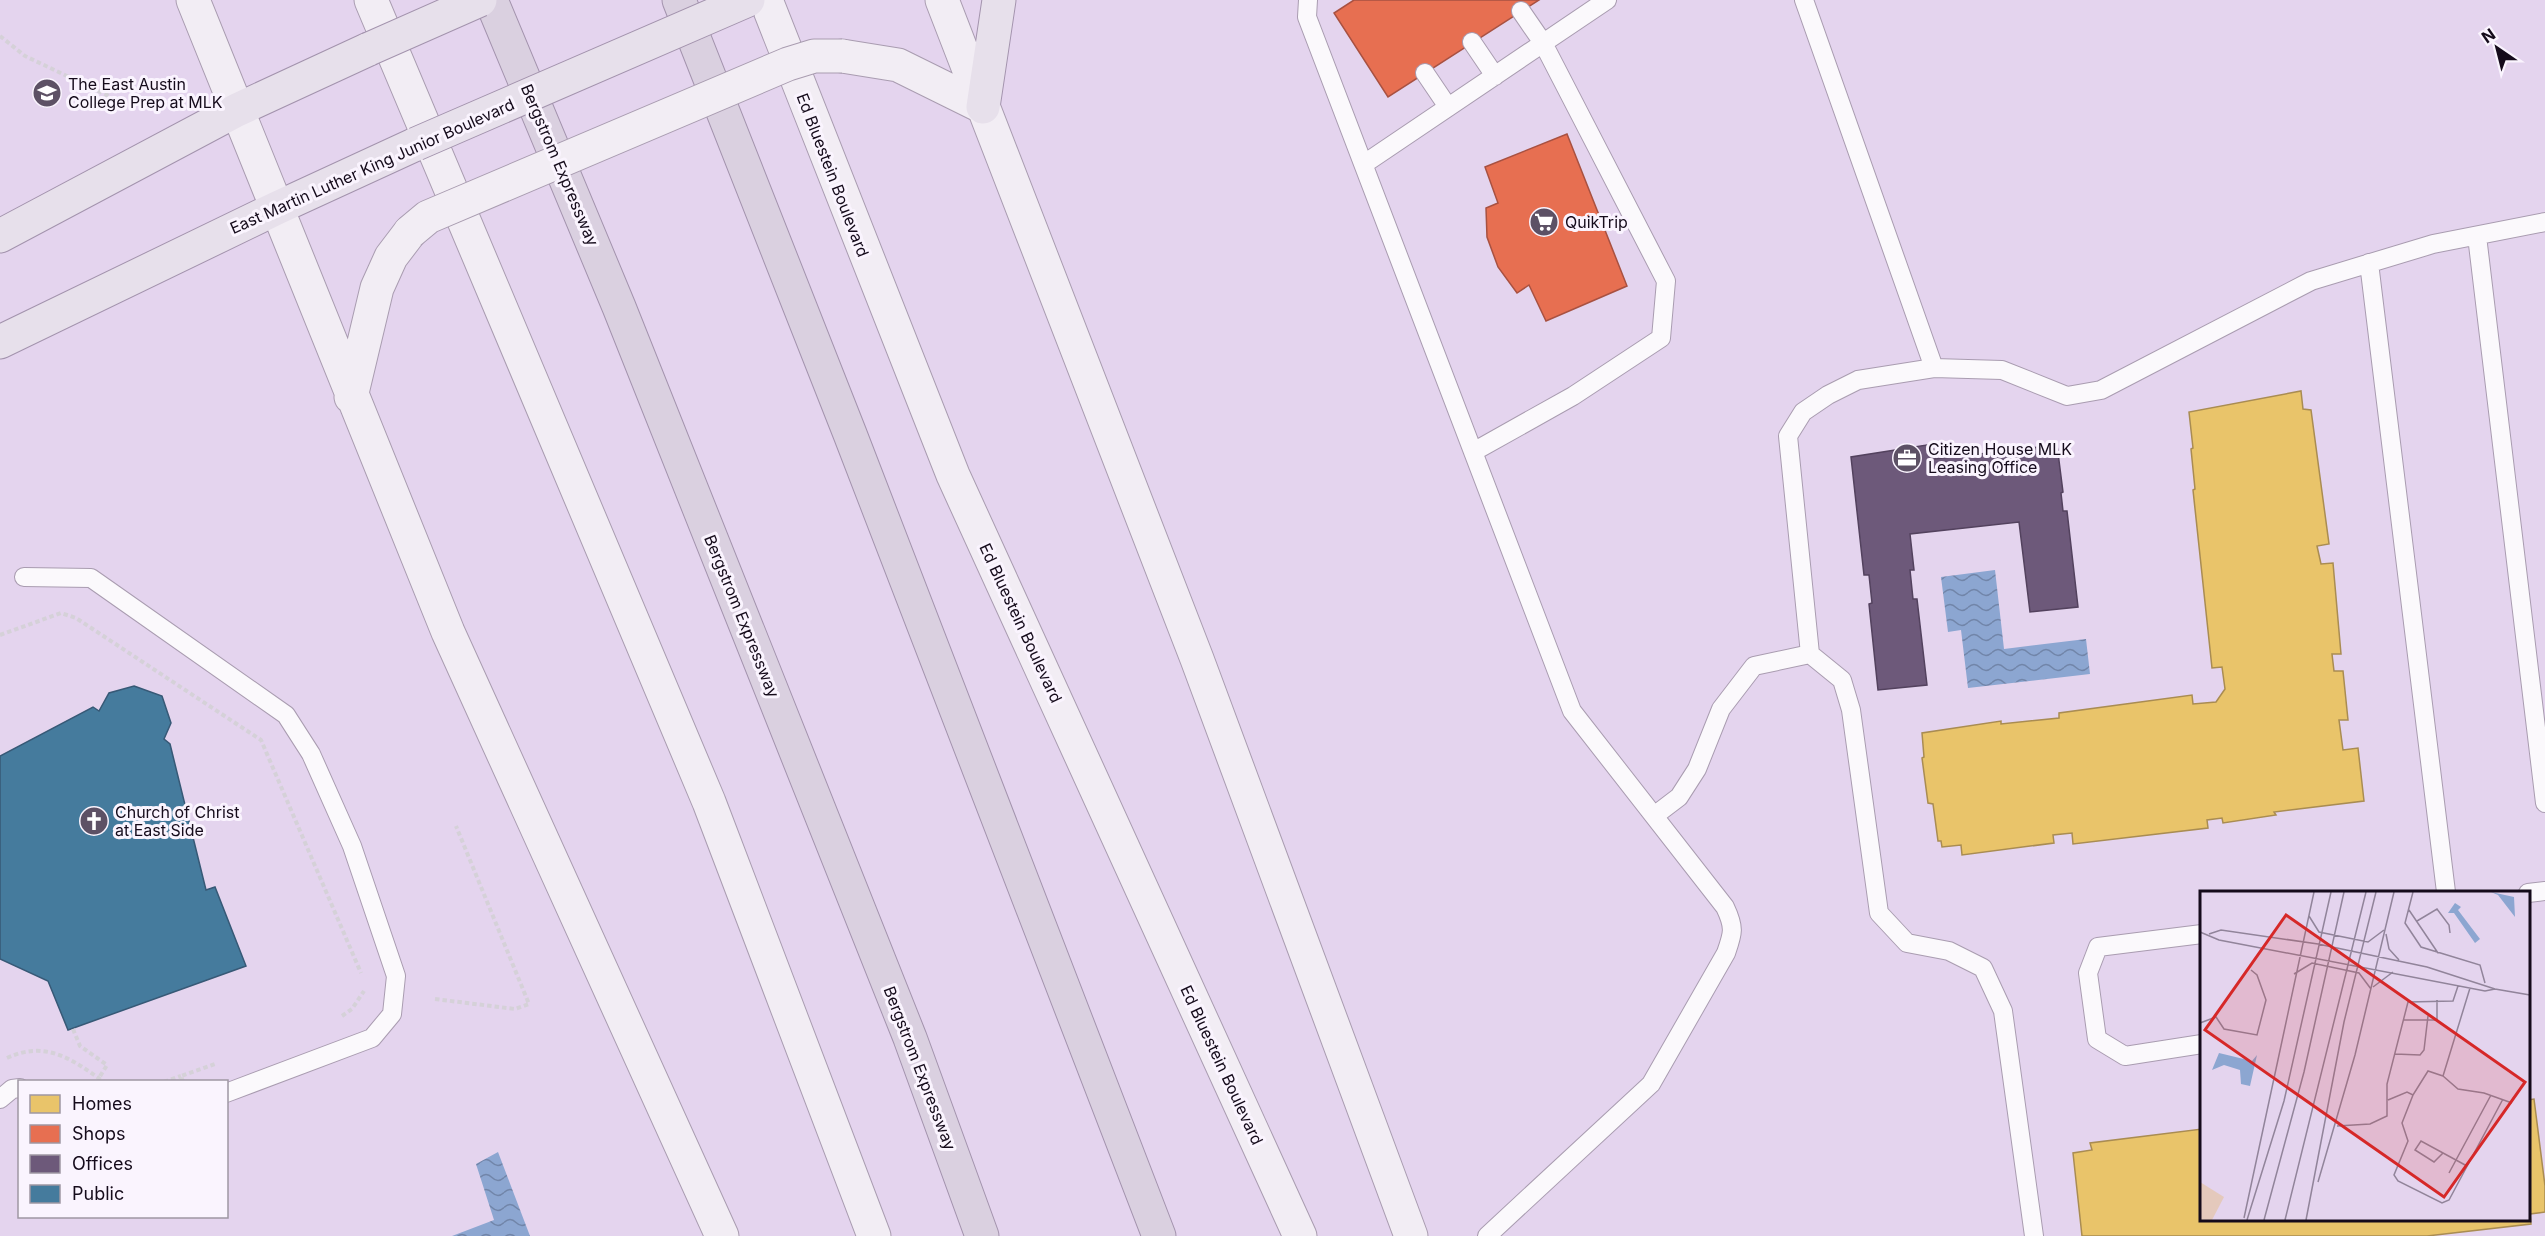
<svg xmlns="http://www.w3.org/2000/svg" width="2545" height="1236" viewBox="0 0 2545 1236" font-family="Inter,sans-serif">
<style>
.water{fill:url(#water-waves)}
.homes{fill:#e9c46a;stroke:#a98c52;stroke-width:1.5}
.shops{fill:#e76f51;stroke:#a85141;stroke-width:1.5}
.offices{fill:#6d597a;stroke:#53425e;stroke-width:1.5}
.public{fill:#457b9d;stroke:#375976;stroke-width:1.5}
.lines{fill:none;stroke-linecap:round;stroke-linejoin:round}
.lane-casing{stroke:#a99cb0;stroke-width:20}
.secondary-casing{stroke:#a99cb0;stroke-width:35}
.primary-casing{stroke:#a393ad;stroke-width:35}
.highway-casing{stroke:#a393ad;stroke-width:35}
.path{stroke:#d5d1d8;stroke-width:4;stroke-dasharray:4.5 3;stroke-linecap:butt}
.lane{stroke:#fbf9fc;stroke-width:18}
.secondary{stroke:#f2edf4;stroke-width:33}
.primary{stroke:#e7e0eb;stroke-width:33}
.highway{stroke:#dad0e0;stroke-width:33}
.secondary-bridge-casing{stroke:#a99cb0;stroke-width:35;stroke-linecap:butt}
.primary-bridge-casing{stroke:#a393ad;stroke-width:35;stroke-linecap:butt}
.secondary-bridge{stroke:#f2edf4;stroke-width:33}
.primary-bridge{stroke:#e7e0eb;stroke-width:33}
.labels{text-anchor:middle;stroke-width:6;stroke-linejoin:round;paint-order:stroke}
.poi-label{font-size:16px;fill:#150b1b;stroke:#faf4fe;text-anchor:start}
.street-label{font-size:16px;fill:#150b1b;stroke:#faf4fe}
.inset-road{fill:none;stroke:#91849a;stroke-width:1.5}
.view{fill:#d62828;fill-opacity:0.15;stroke:#d62828;stroke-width:3}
.inset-edge{fill:none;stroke:#150b1b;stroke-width:3}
</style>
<defs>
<pattern id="water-waves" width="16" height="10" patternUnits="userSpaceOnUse" patternTransform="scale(1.5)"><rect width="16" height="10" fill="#8ca6d1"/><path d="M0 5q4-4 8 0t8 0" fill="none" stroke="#7185a9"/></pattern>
</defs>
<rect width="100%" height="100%" fill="#e4d4ee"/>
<path class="water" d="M1995 570 2004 649 2086 639 2090 674 1968 688 1961 630 1948 632 1941 577Z
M498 1152 530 1236H452L494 1220 476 1164Z"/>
<path class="homes" d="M2301 391 2303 409 2311 410 2329 544 2317 546 2321 564 2333 563 2341 654H2332L2334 671H2343L2348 720H2339L2343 750 2358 748 2364 801 2274 812 2276 815 2223 823 2222 818 2207 820 2208 828 2073 844 2072 833 2053 835 2054 843 1962 855 1961 845 1942 847 1941 841H1938L1933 804 1928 803 1922 758 1924 757 1922 733 2001 721V724L2059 718V713L2192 695 2193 704 2216 702 2225 689 2222 667 2212 668 2193 490 2195 489 2191 449 2193 448 2189 412Z
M2534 1099 2545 1186V1212L2530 1214 2531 1224 2427 1236H2082L2073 1153 2092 1150 2090 1143 2202 1129V1220H2528V1100Z"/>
<path class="shops" d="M1354 0H1539L1388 97 1334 13Z
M1567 134 1627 286 1546 321 1529 285 1517 293 1498 267 1487 237 1486 208 1498 203 1485 167Z"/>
<path class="offices" d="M1933 444 1935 459 2057 445 2063 492 2061 493 2063 511H2067L2078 607 2030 612 2019 522 1910 534 1914 570H1910L1913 599H1917L1927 685 1878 690 1869 604 1872 603 1869 575H1864L1851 457Z"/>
<path class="public" d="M134 686 162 696 171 723 164 739 170 744 206 890 215 887 246 966 68 1030 48 981 0 959V756L93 707 99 711 109 693Z"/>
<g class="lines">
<g class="lane-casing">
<path id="lane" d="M1308 0 1307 17 1572 711 1725 907C1735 928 1733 933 1726 953L1651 1084 1487 1236
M1472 42 1495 76
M1425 73 1448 107
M1364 164 1607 0
M2477 236 2545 803
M2369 263 2446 892
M1934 368 2002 370 2067 396 2101 390 2311 281 2433 244 2545 222
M1473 452 1573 396 1661 338 1666 281 1543 43 1521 11
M24 577 91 578 286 715 311 754 352 846 396 976 392 1014 372 1038 226 1093
M1810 654 1842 680 1851 710 1879 913 1907 943 1949 951 1983 968 2003 1011 2034 1236
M1654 816 1679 797 1697 769 1721 709 1754 666 1810 654 1788 436 1803 412 1828 395 1858 380 1934 368 1804 0
M2528 893 2545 891
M2202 934 2098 947 2088 973 2097 1039 2125 1056 2202 1044
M0 1099 12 1089 20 1088"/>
</g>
<g class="secondary-casing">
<path id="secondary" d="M193 0 448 632 722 1236
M371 0 709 802 874 1236
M766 0 953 475 1300 1236
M942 0 1197 659 1411 1236
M842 56 898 65 983 107
M351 397 377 288 391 257 410 232"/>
</g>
<g class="primary-casing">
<path id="primary" d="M983 107 999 0
M0 236 237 110 369 49
M0 342 277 208 416 144"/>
</g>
<g class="highway-casing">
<path id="highway" d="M491 0 619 307 910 1038 982 1236
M679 0 850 434 1159 1236"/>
</g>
<path class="path" d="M0 36 25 56 111 97
M0 635 61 613 76 618 261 740 361 973
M435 999 515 1009 529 1004 456 826
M342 1016 352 1009 364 991
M73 1029 80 1046 107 1065 99 1078
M7 1058C46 1040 72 1059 104 1082
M164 1082 181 1076
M183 1082 181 1076 215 1064"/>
<use href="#lane" class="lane"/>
<use href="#secondary" class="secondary"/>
<use href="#primary" class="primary"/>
<use href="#highway" class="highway"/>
<g class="secondary-bridge-casing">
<path id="secondary-bridge" d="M410 232 428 217 788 64 814 56H842"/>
</g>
<g class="primary-bridge-casing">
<path id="primary-bridge" d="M369 49 480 0
M416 144 748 0"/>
</g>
<use href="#secondary-bridge" class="secondary-bridge"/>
<use href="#primary-bridge" class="primary-bridge"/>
</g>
<defs>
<g id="school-disc" transform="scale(1.5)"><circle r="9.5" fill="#5d5165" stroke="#faf4fe"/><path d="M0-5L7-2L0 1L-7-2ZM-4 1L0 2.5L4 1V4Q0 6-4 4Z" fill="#fff"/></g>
<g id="supermarket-disc" transform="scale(1.5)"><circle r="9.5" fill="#5d5165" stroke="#faf4fe"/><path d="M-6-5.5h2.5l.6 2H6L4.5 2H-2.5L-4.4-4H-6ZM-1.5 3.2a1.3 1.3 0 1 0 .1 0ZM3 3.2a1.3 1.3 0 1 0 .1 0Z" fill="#fff"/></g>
<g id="office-disc" transform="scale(1.5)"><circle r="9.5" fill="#5d5165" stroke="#faf4fe"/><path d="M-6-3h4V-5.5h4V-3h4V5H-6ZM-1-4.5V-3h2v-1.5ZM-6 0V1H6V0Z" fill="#fff"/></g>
<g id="church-disc" transform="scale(1.5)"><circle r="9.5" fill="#5d5165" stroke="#faf4fe"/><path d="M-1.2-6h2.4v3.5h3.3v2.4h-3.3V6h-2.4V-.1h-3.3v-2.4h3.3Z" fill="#fff"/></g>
</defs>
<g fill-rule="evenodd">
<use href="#school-disc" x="47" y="93"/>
<use href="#supermarket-disc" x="1544" y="222"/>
<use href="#office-disc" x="1907" y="458"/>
<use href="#church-disc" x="94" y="821"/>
</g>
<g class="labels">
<g class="poi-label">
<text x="68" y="90">The East Austin<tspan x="68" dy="18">College Prep at MLK</tspan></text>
<text x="1565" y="228">QuikTrip</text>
<text x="1928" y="455">Citizen House MLK<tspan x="1928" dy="18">Leasing Office</tspan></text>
<text x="115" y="818">Church of Christ<tspan x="115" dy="18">at East Side</tspan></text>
</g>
<g class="street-label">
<text transform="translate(560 165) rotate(67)" y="6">Bergstrom Expressway</text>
<text transform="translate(372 166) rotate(-24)" y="6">East Martin Luther King Junior Boulevard</text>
<text transform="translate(833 175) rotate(69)" y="6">Ed Bluestein Boulevard</text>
<text transform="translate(742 616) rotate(68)" y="6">Bergstrom Expressway</text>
<text transform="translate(1021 623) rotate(65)" y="6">Ed Bluestein Boulevard</text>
<text transform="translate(1222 1065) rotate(65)" y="6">Ed Bluestein Boulevard</text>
<text transform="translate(920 1068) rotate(69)" y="6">Bergstrom Expressway</text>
</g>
</g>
<g transform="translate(2200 891)">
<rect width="330" height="330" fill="#e4d4ee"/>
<path d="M0 291 24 306 12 329H0Z" fill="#e4c9bc"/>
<path d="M291 1 314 6 315 26 298 4ZM255 12 261 16 258 19 280 48 275 52 254 22H248ZM19 162 52 170 57 164 50 195 41 193 40 179 24 174 12 179Z" fill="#8ca6d1"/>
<path class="inset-road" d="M213 1 205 32 221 56 280 74 285 92M209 19 238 62M109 25 119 41 168 51 184 39M217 30 237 18 249 34 250 42M0 41 19 49 285 100 295 98M9 43 21 39 118 53 227 76 295 98 330 104M186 43 189 58 199 69M94 83 112 72 159 82 171 98M173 96 193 81M203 129H237V109M0 132 16 126 24 138 57 144 66 109 57 84 51 79M195 163 220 164 224 159 228 125M243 185 258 198 284 202 312 212M213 204 202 232 208 250 194 284 198 290 242 312 249 309 303 208M188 209 207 201 213 204 228 180 243 185 270 97M137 235 170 233 187 225V193L208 111 253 110 258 95M243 262 234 271 215 259 221 250 267 275M249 282 291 204M118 291 155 164 194 1M44 327 114 1M47 329 84 210 131 1M64 329 104 181 144 1M85 329 166 1M106 329 144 131 176 1"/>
<path class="view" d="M86 24 325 191 244 306 5 139Z"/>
<rect width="330" height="330" class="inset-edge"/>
</g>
<rect x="18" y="1080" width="210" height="138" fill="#faf4fe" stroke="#9e97a3" stroke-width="1.5"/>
<rect x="30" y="1095" width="30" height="18" fill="#e9c46a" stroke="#9e97a3" stroke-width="1.5"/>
<text x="72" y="1110" font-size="18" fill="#150b1b">Homes</text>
<rect x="30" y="1125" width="30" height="18" fill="#e76f51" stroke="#9e97a3" stroke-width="1.5"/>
<text x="72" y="1140" font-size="18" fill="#150b1b">Shops</text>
<rect x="30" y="1155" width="30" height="18" fill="#6d597a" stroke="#9e97a3" stroke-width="1.5"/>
<text x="72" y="1170" font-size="18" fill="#150b1b">Offices</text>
<rect x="30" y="1185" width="30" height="18" fill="#457b9d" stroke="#9e97a3" stroke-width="1.5"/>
<text x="72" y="1200" font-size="18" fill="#150b1b">Public</text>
<g transform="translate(2497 48) rotate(325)" stroke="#faf4fe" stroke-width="4.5" paint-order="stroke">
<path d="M0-4.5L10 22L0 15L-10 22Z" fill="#150b1b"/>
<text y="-9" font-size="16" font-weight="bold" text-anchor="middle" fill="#150b1b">N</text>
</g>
</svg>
